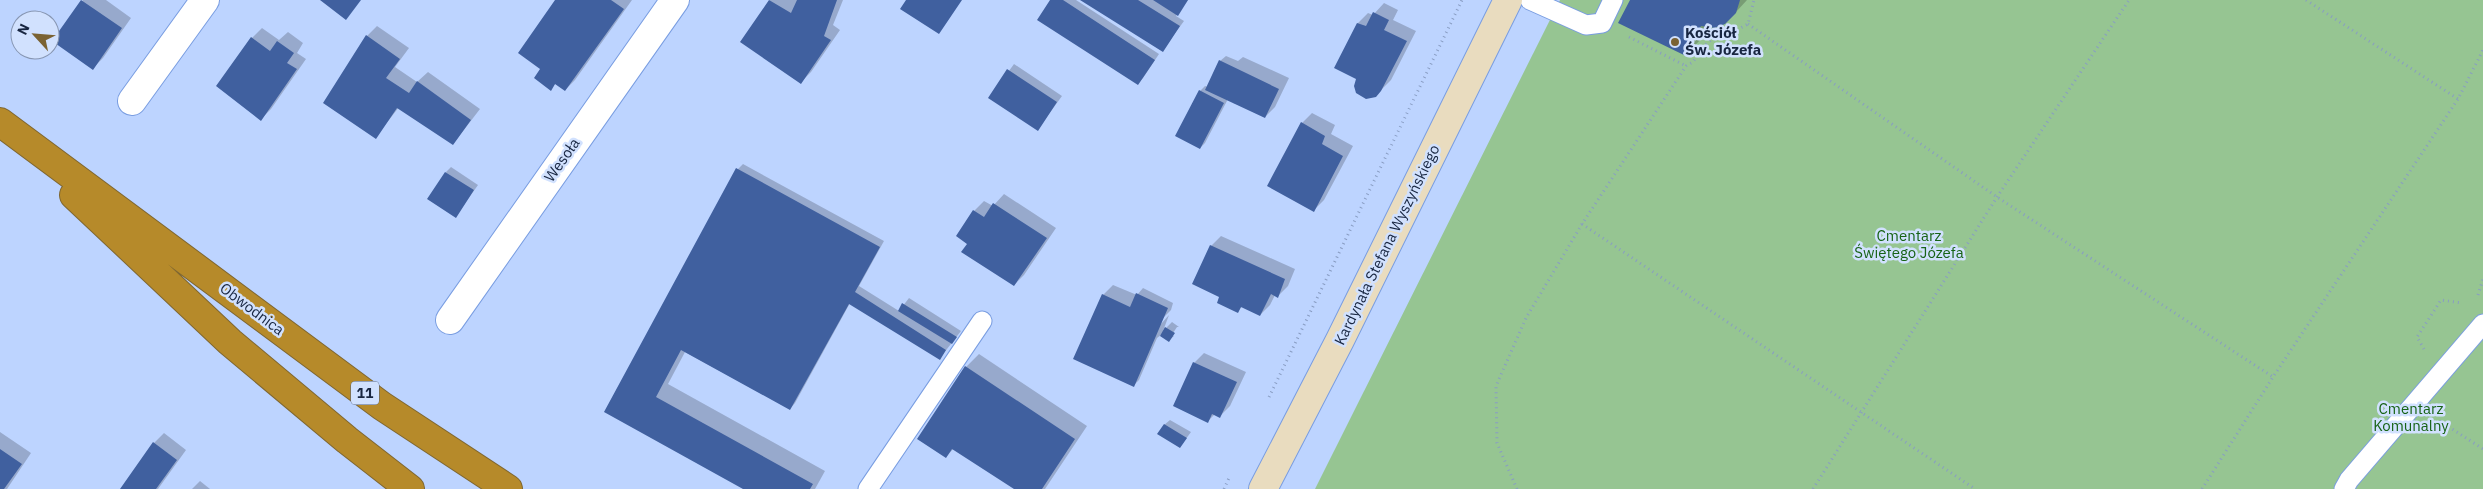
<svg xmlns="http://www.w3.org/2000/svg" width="2483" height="489" viewBox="0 0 2483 489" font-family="'IBM Plex Sans',sans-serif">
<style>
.green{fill:#96c592}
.shadow{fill:#0003}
.building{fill:#40609f}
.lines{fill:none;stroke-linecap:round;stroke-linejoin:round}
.lane-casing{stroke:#799de1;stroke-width:21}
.street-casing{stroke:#799de1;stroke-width:30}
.secondary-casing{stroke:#799de1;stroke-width:30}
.highway-casing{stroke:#7f6732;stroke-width:30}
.path{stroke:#899dc3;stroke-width:3;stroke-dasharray:1 4;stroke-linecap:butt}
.lane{stroke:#fff;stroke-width:19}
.street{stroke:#fff;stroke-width:28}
.secondary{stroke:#e9dcbf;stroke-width:28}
.highway{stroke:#b68a2a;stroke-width:28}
.poi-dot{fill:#7a6233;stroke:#d1e1fe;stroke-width:2}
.labels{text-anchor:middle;stroke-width:5;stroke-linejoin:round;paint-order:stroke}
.shield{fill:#d1e1fe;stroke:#505e7a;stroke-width:1}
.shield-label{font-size:14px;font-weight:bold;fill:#182641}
.poi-label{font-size:15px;font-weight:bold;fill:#182641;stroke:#d1e1fe;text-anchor:start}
.street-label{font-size:15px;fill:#182641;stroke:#d1e1fe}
.park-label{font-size:15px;fill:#176315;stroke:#d1e1fe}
</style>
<rect width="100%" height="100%" fill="#bdd4ff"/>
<path class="green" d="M1560 0H2483V489H1315Z"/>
<path class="shadow" d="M83 0H106L131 18 103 58 93 68 54 40Z
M557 0H632L575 80 565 90 556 83 551 89 542 68Z
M770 0H843L833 25 840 30 811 72 801 82 741 42Z
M1052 0H1076L1159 54 1143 78 1138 84Z
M1083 0H1188L1176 16 1184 21 1162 51Z
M1631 0H1747L1736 12 1708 26 1700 40 1686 55Z
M1384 3 1398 10 1393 20 1416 31 1391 80 1381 90 1336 68 1358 23 1368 13 1373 15Z
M377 26 409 48 395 67 417 82 428 72 480 109 453 144 399 107 375 138 367 36Z
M262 28 279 40 288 32 303 43 297 53 306 59 271 109 261 119 252 38Z
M1226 56 1238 61 1243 57 1289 78 1275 107 1265 117 1228 99 1205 143 1200 148V91L1205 86 1208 87 1220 61Z
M1014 64 1062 96 1038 129 990 97Z
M1312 113 1335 125 1331 134 1353 146 1324 200 1314 210 1302 123Z
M743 164 884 241 859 286 899 311 909 298 961 331 940 358 850 303 795 403 790 409 685 352 668 384 825 471 815 489H745L605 411 738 169Z
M451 167 478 185 456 216 446 172Z
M1004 194 1056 228 1024 275 1014 285 958 236 974 211 984 201 993 206Z
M1221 236 1295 269 1288 286 1278 296 1275 295 1270 305 1260 315 1243 306 1237 311 1211 246Z
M1113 285 1137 295 1143 288 1173 303 1171 310 1161 320V324L1169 315 1163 331 1172 322 1179 327H1177L1171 336H1174L1169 340 1161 335 1157 338 1139 380 1134 385 1103 295Z
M1204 353 1246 372 1230 406 1220 416 1215 414 1208 421 1194 363Z
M979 354 1087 426 1045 489H1016L954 448 946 457 966 367Z
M1170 420 1191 432 1180 447 1164 425Z
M0 432 31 453 7 489H0Z
M164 433 186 450 158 489H122L154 443Z
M200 481 210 489H192Z"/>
<path class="building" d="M81 0 122 28 93 70 52 41Z
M320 0H361L346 20Z
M555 0H611L624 9 565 91 555 84 551 91 534 78 540 69 518 53Z
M769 0 791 13 797 0H837L824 36 831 40 801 84 740 42Z
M906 0H962L939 34 900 9Z
M1050 0H1063L1155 60 1138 85 1037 20Z
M1080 0H1138L1180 26 1163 52Z
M1153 0H1188L1178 16Z
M1630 0H1740L1736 13 1725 24 1715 28 1701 26 1686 56 1618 23Z
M1373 12 1389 20 1384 30 1407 41 1381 91 1376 97 1366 99 1356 93 1354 86 1356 79 1334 68 1357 23 1366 26Z
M366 35 400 59 386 78 409 93 417 81 471 120 453 145 397 108 376 139 323 103Z
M251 37 270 51 277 41 294 53 287 63 297 69 261 121 216 86Z
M1219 60 1279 89 1265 118 1205 90Z
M1007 69 1057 102 1038 131 988 98Z
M1199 90 1224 103 1200 149 1175 136Z
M1301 122 1325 136 1322 144 1343 156 1314 212 1267 186Z
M736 168 880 247 855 292 946 350 940 360 849 304 790 410 681 350 656 397 813 484 810 489H743L604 412Z
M445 172 474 190 456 218 427 199Z
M993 203 1047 238 1014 286 961 252 967 244 956 236 973 210 984 217Z
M1210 245 1285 279 1278 298 1271 294 1260 316 1241 307 1238 313 1217 303 1219 297 1192 284Z
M1136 293 1168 308 1134 387 1073 359 1102 294 1130 307Z
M902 303 957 337 952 344 898 311Z
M1165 327 1175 333 1169 342 1160 336Z
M1193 362 1237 382 1220 418 1212 414 1208 423 1173 406Z
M965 366 1075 439 1042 489H1014L952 449 946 458 917 439Z
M1164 424 1187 438 1180 448 1157 434Z
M153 442 177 460 156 489H120Z
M0 449 22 464 4 489H0Z"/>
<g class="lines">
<g class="lane-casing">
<path id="lane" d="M1530 0 1586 25 1602 23 1613 0
M868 489 982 321
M2344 489 2349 480 2483 324"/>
</g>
<g class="street-casing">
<path id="street" d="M132 101 205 0
M450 320 675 0"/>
</g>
<g class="secondary-casing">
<path id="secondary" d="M1263 489 1340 340 1508 0"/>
</g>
<g class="highway-casing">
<path id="highway" d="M0 122 382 406 508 489
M74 195 230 342 347 440 410 489"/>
</g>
<path class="path" d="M2306 0 2458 99
M1748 24 1997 197 2273 377
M1629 37 1686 66
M1582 224 1975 489
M2478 295 2483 279
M2424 349 2417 337 2441 300 2462 303
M1269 397 1462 0
M2440 421 2483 449
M1224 489 1229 478
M1517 489 1497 443 1496 386 1526 318 1582 224 1686 66 1693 62 1702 48 1711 40 1726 36 1748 24 1754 0
M1813 489 1997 197 2129 0
M2202 489 2273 377 2458 99 2483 50"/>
<use href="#lane" class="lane"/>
<use href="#street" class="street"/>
<use href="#secondary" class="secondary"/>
<use href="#highway" class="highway"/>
</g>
<circle class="poi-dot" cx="1675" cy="42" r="5"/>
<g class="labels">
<rect class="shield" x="351" y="381.5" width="28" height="23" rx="4"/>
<g class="shield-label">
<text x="365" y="398">11</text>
</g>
<g class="poi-label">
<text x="1685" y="38">Kościół<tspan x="1685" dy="17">Św. Józefa</tspan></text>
</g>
<g class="street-label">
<text transform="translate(562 160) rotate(-55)" y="5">Wesoła</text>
<text transform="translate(1387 245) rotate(-64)" y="5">Kardynała Stefana Wyszyńskiego</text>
<text transform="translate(252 309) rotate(37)" y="5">Obwodnica</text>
</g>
<g class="park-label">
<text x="1909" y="241">Cmentarz<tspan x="1909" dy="17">Świętego Józefa</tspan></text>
<text x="2411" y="414">Cmentarz<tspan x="2411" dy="17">Komunalny</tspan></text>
</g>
</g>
<g transform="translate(35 35) rotate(296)"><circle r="24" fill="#d1e1fe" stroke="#8796b2"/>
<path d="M0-4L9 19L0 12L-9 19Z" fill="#7a6233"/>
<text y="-8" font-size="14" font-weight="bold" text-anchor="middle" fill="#182641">N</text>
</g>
</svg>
